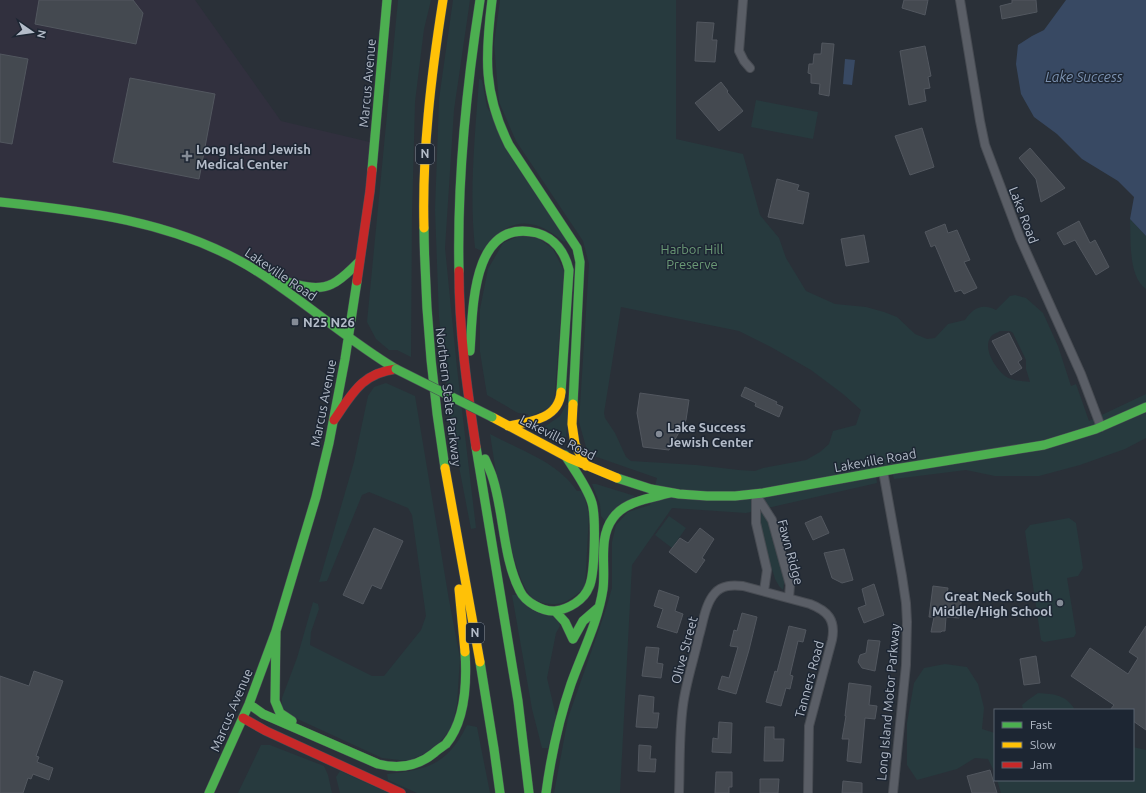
<svg xmlns="http://www.w3.org/2000/svg" width="1146" height="793" viewBox="0 0 1146 793" font-family="Ubuntu,sans-serif">
<style>
.medical{fill:#31303e}
.green{fill:#273a3e;fill-rule:evenodd}
.water{fill:#384963}
.building{fill:#444950;stroke:#52575f}
.lines{fill:none;stroke-linecap:round;stroke-linejoin:round}
.street-casing{stroke:#484c53;stroke-width:10}
.fast-casing{stroke:#484c53;stroke-width:10}
.slow-casing{stroke:#484c53;stroke-width:10}
.jam-casing{stroke:#484c53;stroke-width:10}
.street{stroke:#5a5e66;stroke-width:8}
.fast{stroke:#4caf50;stroke-width:9}
.slow{stroke:#ffc107;stroke-width:9}
.jam{stroke:#c62828;stroke-width:9}
.fast-bridge-casing{stroke:#484c55;stroke-width:10;stroke-linecap:butt}
.fast-bridge{stroke:#4caf50;stroke-width:9}
.poi-dot{fill:#848b96;stroke:#1d2633;stroke-width:1.5}
.labels{text-anchor:middle;stroke-width:3;stroke-linejoin:round;paint-order:stroke}
.shield{fill:#1d2633;stroke:#878f9c;stroke-width:1}
.shield-label{font-size:12px;font-weight:bold;fill:#b4bcc9}
.street-label{font-size:13px;fill:#b4bcc9;stroke:#1d2633}
.poi-label{font-size:13px;font-weight:bold;fill:#b4bcc9;stroke:#1d2633;text-anchor:start}
.park-label{font-size:13px;fill:#6b9a76;stroke:#1d2633}
.water-label{font-size:14px;font-style:italic;fill:#7c92b1;stroke:#1d2633}
</style>
<rect width="100%" height="100%" fill="#2a3038"/>
<path class="medical" d="M0 0H195L281 121 374 143 359 262 333 283 262 275 182 235 0 202Z"/>
<path class="green" d="M398 0H431L424 29 415 102 412 216 411 357 397 350H389L376 339 367 322Z
M453 0H470L454 110 445 248 457 368 476 528 471 529 452 430 439 317 435 210 439 99Z
M500 0H676V139L743 154 760 215 779 238 786 258 806 291 835 304 866 307 884 312 897 317 915 334 927 339 935 338 948 324 965 320C973 308 982 303 996 310L1010 296 1015 295 1026 298 1043 313 1058 346 1071 386 1076 384 1089 421 1146 394V438L1125 449 1080 465 1039 476H995L966 470 894 479 892 472 876 474 877 483 746 513 672 508 632 565 620 793H554L568 718 604 615 612 588V542L616 525 628 512 650 505 657 478 591 455 586 447 579 422 589 264 583 241 516 141 499 102 494 44ZM621 307 739 331 771 347 811 370 843 394 861 410 856 425 833 431 829 444 820 452 806 460 763 468 755 471 739 470 696 465 631 461 626 457 615 433 605 418 604 413ZM1000 331H1010L1013 333 1026 360V369L1030 382C1022 381 1012 381 1005 376 996 369 983 350 990 338 992 334 997 333 1000 331Z
M479 79 482 80 487 107 569 239 564 242C547 228 527 216 505 229 496 234 489 244 482 251L475 248C469 192 475 136 479 79Z
M756 100 818 112 813 139 751 127Z
M1130 219 1146 236V289C1128 277 1131 239 1130 219Z
M519 236 538 238 553 249 564 271 554 405 529 417 528 414 518 413 487 395 480 352V309L488 269 503 243Z
M386 383 415 396 449 600 460 658 457 704 452 728 433 750 408 761 382 758 291 716 282 707V698L297 658 313 602 318 604 319 609 311 632 310 645 372 676H384L421 630 426 616 412 515 408 508 369 492 362 495 327 581 319 582 354 462 368 396 374 387Z
M566 405H569L566 438 544 427 560 416Z
M490 434C520 450 558 462 577 491H583L589 514 585 588C579 592 568 602 562 603 555 605 542 604 535 600 511 586 495 464 490 434Z
M592 484H596L635 496 606 522 601 516 600 504Z
M761 512C771 521 782 561 784 574 785 580 784 584 783 590L779 586 775 579C770 561 757 532 761 512Z
M669 516 686 528 672 548 655 535Z
M1069 518 1076 523 1083 568 1078 576 1067 578 1076 633 1074 637 1044 642 1041 640 1025 531 1030 525Z
M512 595H518L558 617 560 626 556 633 547 678 556 716 548 748H542L532 709Z
M945 664 967 667 978 684 984 708 982 729 995 733V773L988 759 975 758 957 769 917 780 907 765V723L914 683 924 668Z
M1038 693C1054 694 1067 695 1075 710H1023L1022 705 1028 700Z
M467 725 477 727 490 793H417L388 780 387 774C428 770 448 764 467 725Z
M261 745H270L324 766 328 775 332 793H238Z
M1133 747 1146 750V793H1001L997 780H1133Z
M340 771 389 793H340L336 777Z"/>
<path class="water" d="M1066 0H1146V236L1130 219 1134 197 1118 181 1082 159 1057 134 1034 117 1021 94 1016 64 1018 45 1032 36 1044 30Z
M845 59 855 60 852 85 843 84Z"/>
<path class="building" d="M39 0H133L143 13 136 44 35 24Z
M904 0H928L925 15 902 8Z
M1012 0H1036L1037 12 1002 19 1000 6 1012 3Z
M697 22 714 23 712 40H717L715 62 695 61Z
M822 43 834 44 829 96 819 94 820 84 811 83V74L808 73 809 64H813L814 54H821Z
M925 46 931 76 928 77 930 88 924 89 926 101 909 105 900 51Z
M0 54 28 59 12 144 0 142Z
M130 78 215 94 199 179 113 162Z
M721 82 728 91 727 92 743 111 719 131 695 103Z
M922 128 934 167 910 175 895 136Z
M1030 148 1065 188 1041 202 1036 179 1019 158Z
M777 179 799 185 797 190 809 193 803 224 768 217Z
M1079 221 1090 243 1095 240 1109 267 1096 275 1075 240 1064 245 1057 233Z
M945 224 948 233 957 230 970 260 964 262 977 288 964 294 961 290 955 292 935 245 931 247 925 232Z
M864 235 869 262 846 266 841 239Z
M1009 333 1022 359 1018 362 1022 368 1011 375 992 341Z
M745 387 777 402 776 404 783 407 779 417 755 406 756 403 741 396Z
M640 393 689 400 686 420 669 450 643 447 637 413Z
M821 516 829 533 813 540 805 523Z
M374 528 403 541 381 589 372 585 363 604 343 595Z
M700 528 714 539 702 558 705 560 696 573 669 552 680 538 688 543Z
M844 549 853 580 842 583 832 578 824 553Z
M874 584 884 615 864 623 858 608 866 605 862 589Z
M933 586 948 588 947 594 962 596 959 618 946 617 945 631H942L941 632H931L934 617H929Z
M659 590 679 597 675 611 683 614 677 633 657 627 663 609 654 606Z
M742 613 757 617 749 650 736 694 718 689 722 676 729 678 738 647 730 646 734 630 737 631Z
M789 626 806 630 803 642 798 641 790 675 793 676 790 689 786 688 781 706 766 702 775 671 777 672Z
M1146 626V730L1133 721V710H1110L1114 705 1071 676 1090 648 1128 674 1138 658 1129 652Z
M868 640 880 641 875 671 862 668 858 662 860 655 866 653Z
M646 647 659 648 657 663 663 664 661 678 642 676Z
M1036 656 1040 683 1024 685 1020 659Z
M34 671 63 681 36 756 39 757 37 762 53 768 49 780 33 774 31 779 28 778 23 793H0V676L29 686Z
M849 683 871 686 869 705 877 706 875 719 865 718 861 763 847 761 849 739H842L846 716H845Z
M639 695 654 697 653 713H659L657 728 636 727Z
M719 722 732 723 731 753 712 752 713 738 718 739Z
M765 727H774V739H784L783 761H764Z
M639 745 651 746 650 759H656L655 772 638 771Z
M990 770 997 793H972L967 776Z
M716 772H732V787H729V793H715Z
M760 779H779L778 793H760Z
M843 781 862 783V793H842Z"/>
<g class="lines">
<g class="street-casing">
<path id="street" d="M743 0 739 51 744 61 750 68
M960 0 980 121 985 145 1020 238 1081 374 1101 427
M883 471 902 576 906 603 907 622 906 665 893 793
M756 495 772 520 790 585 789 598
M756 496V523L767 570 764 591
M679 793C680 764 679 734 683 705 686 682 694 659 699 636 703 623 705 604 715 593 722 585 732 585 743 586L810 604C828 611 836 620 832 640L809 726 808 793"/>
</g>
<g class="fast-casing">
<path id="fast" d="M492 0C485 56 483 93 509 145L577 248 580 262 573 404
M372 170 387 0
M0 202C85 211 172 221 247 265 299 296 344 338 396 369
M424 228C425 309 432 388 445 468
M459 271C457 180 466 90 480 0
M271 277C289 282 314 293 332 284 343 279 351 269 359 262
M470 351C473 310 471 217 537 233 555 238 565 253 569 270L561 392
M476 447 518 701 529 793
M485 459C488 466 491 472 493 479 504 514 503 558 520 591 525 602 543 612 555 611 569 609 584 600 589 587 595 575 596 517 592 503 587 486 574 470 565 455
M617 478 651 489 679 494 707 496H735L763 493 895 469 1044 445 1096 429 1146 407
M555 611 565 622 573 639
M276 631 275 701 280 713 292 721
M573 639 583 621 598 608
M480 662 494 749 500 793
M249 704 263 714 378 764C398 769 417 767 434 753 437 750 442 747 446 744 466 720 467 682 465 652
M209 793 249 704 276 631 316 497 329 443 345 359 357 281
M546 793C551 756 559 719 571 684 582 653 598 622 603 589 606 566 598 538 613 518 625 501 651 498 670 493"/>
</g>
<g class="slow-casing">
<path id="slow" d="M424 228C422 152 431 76 443 0
M573 404 572 424 575 444 586 466
M492 417 569 458 617 478
M508 426C530 422 559 419 561 392
M445 468 480 662
M459 589 465 652"/>
</g>
<g class="jam-casing">
<path id="jam" d="M459 271C459 330 467 389 476 447
M357 281 370 191 372 170
M334 420C352 394 362 373 396 369
M243 718 266 731 401 793"/>
</g>
<use href="#street" class="street"/>
<use href="#fast" class="fast"/>
<use href="#slow" class="slow"/>
<use href="#jam" class="jam"/>
<g class="fast-bridge-casing">
<path id="fast-bridge" d="M396 369 492 417"/>
</g>
<use href="#fast-bridge" class="fast-bridge"/>
</g>
<g class="poi-dot">
<path d="M185 150h4v4h4v4h-4v4h-4v-4h-4v-4h4z"/>
<rect x="291" y="318" width="8" height="8" rx="2"/>
<circle cx="659" cy="434" r="4"/>
<circle cx="1060" cy="603" r="4"/>
</g>
<g class="labels">
<g class="shield">
<rect x="416" y="144" width="18" height="20" rx="3"/>
<rect x="466" y="623" width="18" height="20" rx="3"/>
</g>
<g class="shield-label">
<text x="425" y="158">N</text>
<text x="475" y="637">N</text>
</g>
<g class="street-label">
<text transform="translate(367 83) rotate(-85)" y="5">Marcus Avenue</text>
<text transform="translate(1024 215) rotate(69)" y="5">Lake Road</text>
<text transform="translate(281 274) rotate(34)" y="5">Lakeville Road</text>
<text transform="translate(449 397) rotate(83)" y="5">Northern State Parkway</text>
<text transform="translate(323 403) rotate(-79)" y="5">Marcus Avenue</text>
<text transform="translate(558 437) rotate(27)" y="5">Lakeville Road</text>
<text transform="translate(875 460) rotate(-10)" y="5">Lakeville Road</text>
<text transform="translate(791 552) rotate(75)" y="5">Fawn Ridge</text>
<text transform="translate(684 650) rotate(-75)" y="5">Olive Street</text>
<text transform="translate(809 679) rotate(-75)" y="5">Tanners Road</text>
<text transform="translate(888 702) rotate(-85)" y="5">Long Island Motor Parkway</text>
<text transform="translate(231 710) rotate(-67)" y="5">Marcus Avenue</text>
</g>
<g class="poi-label">
<text x="196" y="154">Long Island Jewish<tspan x="196" dy="15">Medical Center</tspan></text>
<text x="303" y="327">N25 N26</text>
<text x="667" y="432">Lake Success<tspan x="667" dy="15">Jewish Center</tspan></text>
<text x="1052" y="601" text-anchor="end">Great Neck South<tspan x="1052" dy="15">Middle/High School</tspan></text>
</g>
<g class="park-label">
<text x="692" y="254">Harbor Hill<tspan x="692" dy="15">Preserve</tspan></text>
</g>
<g class="water-label">
<text x="1084" y="82">Lake Success</text>
</g>
</g>
<rect x="994" y="709" width="140" height="72" fill="#1d2633" stroke="#59626f"/>
<rect x="1002" y="722" width="20" height="6" fill="#4caf50" stroke="#59626f"/>
<text x="1030" y="729" font-size="12" fill="#b4bcc9">Fast</text>
<rect x="1002" y="742" width="20" height="6" fill="#ffc107" stroke="#59626f"/>
<text x="1030" y="749" font-size="12" fill="#b4bcc9">Slow</text>
<rect x="1002" y="762" width="20" height="6" fill="#c62828" stroke="#59626f"/>
<text x="1030" y="769" font-size="12" fill="#b4bcc9">Jam</text>
<g transform="translate(32 32) rotate(103)" stroke="#1d2633" stroke-width="3" paint-order="stroke">
<path d="M0-3L7 15L0 10L-7 15Z" fill="#b4bcc9"/>
<text y="-6" font-size="11" font-weight="bold" text-anchor="middle" fill="#b4bcc9">N</text>
</g>
</svg>
